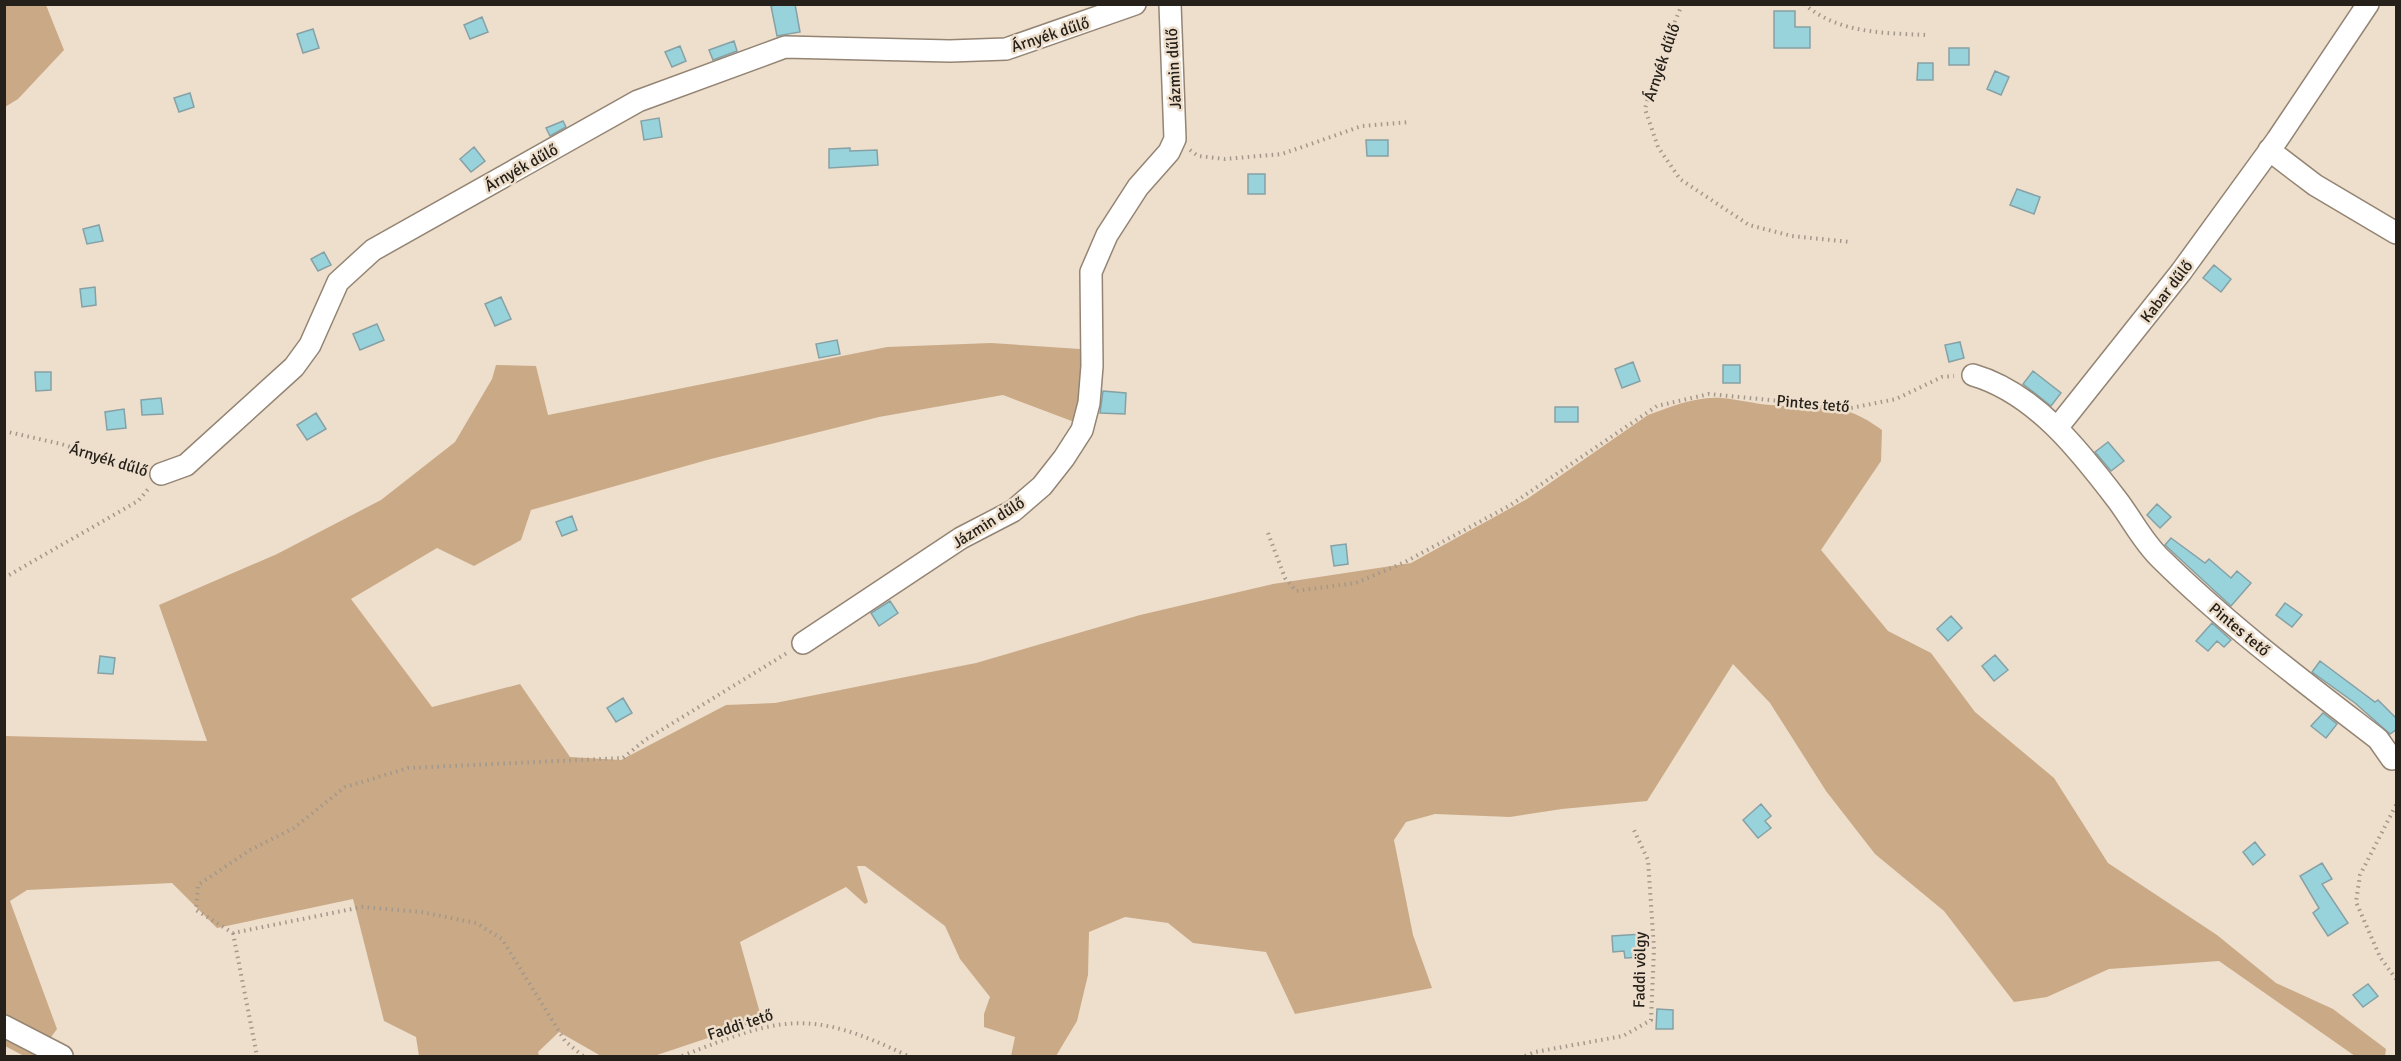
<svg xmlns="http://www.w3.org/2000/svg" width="2401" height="1061" viewBox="0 0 2401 1061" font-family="Signika,sans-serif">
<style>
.forest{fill:#caaa86}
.building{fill:#98d3db;stroke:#86a1a5;stroke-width:1.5}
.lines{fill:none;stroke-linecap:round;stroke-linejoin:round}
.minor-casing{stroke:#938473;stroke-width:24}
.path{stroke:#a4988a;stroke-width:4;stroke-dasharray:1.5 4.5;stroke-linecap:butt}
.minor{stroke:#fff;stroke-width:21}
.labels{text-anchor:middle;stroke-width:5;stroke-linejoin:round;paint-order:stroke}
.street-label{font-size:16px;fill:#252019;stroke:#eedecc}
</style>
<rect width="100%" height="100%" fill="#eedecc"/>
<path class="forest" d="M5 4 46 5 64 50 18 99 5 107Z
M991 343 1080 349 1084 383 1077 423 1003 395 879 417 707 460 531 510 521 540 474 566 437 548 351 599 432 707 520 684 570 757 621 760 726 705 775 703 976 663 1140 615 1273 584 1411 563 1527 499 1648 415C1670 407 1697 396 1721 398 1738 399 1754 404 1771 405 1819 409 1840 399 1882 430L1881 461 1821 550 1888 631 1931 653 1975 712 2054 778 2108 863 2217 935 2276 983 2333 1009 2386 1049 2385 1056H2355L2219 961 2109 969 2047 997 2014 1002 1944 911 1875 854 1826 791 1770 703 1733 664 1647 801 1562 809 1510 817 1435 814 1406 822 1394 840 1413 935 1432 988 1295 1014 1266 952 1193 943 1168 923 1125 917 1089 932 1088 975 1077 1021 1056 1056H1011L1015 1037 984 1027V1014L990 997 960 959 945 926 865 866H857L868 902 865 904 846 887 740 942 762 1020 654 1056H601L559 1032 538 1052 539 1056H419L416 1037 384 1021 353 899 217 928 172 883 27 890 10 901 57 1029 37 1056H24L5 1046 4 736 207 741 159 605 277 554 381 500 455 442 492 379 496 365 536 366 548 415 887 347Z"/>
<path class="building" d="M780 4H795L800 32 777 36 771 6Z
M1774 11H1795V27H1810V48H1774Z
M482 17 488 32 470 39 464 25Z
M313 29 319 48 303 53 297 34Z
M734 41 737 51 713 60 709 50Z
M680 46 686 61 672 67 665 52Z
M1949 48H1969V65H1949Z
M1918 63H1933V80H1917Z
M1995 71 2009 77 2001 95 1987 89Z
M190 93 194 107 179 112 174 98Z
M659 118 662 137 644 140 641 121Z
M563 121 566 127 550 136 546 128Z
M1366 140H1388V156H1367Z
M474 147 485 161 471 172 460 159Z
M850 148V151L877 150 878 165 829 168V149Z
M1248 174H1265V194H1248Z
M2017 189 2040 197 2034 214 2010 205Z
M99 225 103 241 87 244 83 229Z
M324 252 331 265 318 271 311 259Z
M2214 265 2231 279 2221 292 2203 278Z
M95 287 96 305 82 307 80 289Z
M501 297 511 319 495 326 485 304Z
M377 324 384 340 360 350 353 334Z
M837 340 840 354 819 358 816 344Z
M1960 342 1964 358 1949 362 1945 345Z
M1633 362 1640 381 1622 388 1615 369Z
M1723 365H1740V383H1723Z
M2033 371 2061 393 2051 406 2023 384Z
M35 372H51V390L36 391Z
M1103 391 1126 393 1125 414 1100 413Z
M161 398 163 414 142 415 141 400Z
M1555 407H1578V422H1555Z
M124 409 126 428 107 430 105 412Z
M316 413 326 429 307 440 297 425Z
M2108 442 2124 461 2111 471 2095 452Z
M2157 504 2171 517 2160 528 2147 515Z
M572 516 577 530 562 536 556 522Z
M2171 538 2205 563 2209 559 2231 578 2237 571 2251 583 2231 606 2165 545Z
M1346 544 1348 564 1334 566 1331 546Z
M890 601 898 613 879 626 871 613Z
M2285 603 2302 615 2292 627 2276 615Z
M1951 616 1962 628 1948 641 1937 629Z
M2212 623 2231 640 2224 647 2217 641 2208 651 2196 641Z
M1995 655 2008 670 1994 681 1982 666Z
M100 656 115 658 113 674 98 673Z
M2320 661 2375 702 2378 700 2397 719V729L2390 734 2355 703 2312 672Z
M623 698 632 713 616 722 607 708Z
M2323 713 2337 724 2326 738 2311 726Z
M1761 804 1771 816 1765 821 1771 828 1758 838 1743 820Z
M2255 842 2265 855 2253 865 2243 852Z
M2322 863 2332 879 2322 884 2348 923 2328 936 2313 913 2319 908 2300 876Z
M1642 934 1644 957 1625 958 1624 951 1613 952 1612 936Z
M2368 984 2378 996 2363 1007 2353 995Z
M1657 1009 1673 1010V1029H1656Z"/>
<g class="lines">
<g class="minor-casing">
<path id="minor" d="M2269 150 2315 185 2396 233
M1973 375C2035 393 2080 451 2118 501 2133 521 2143 542 2161 559 2228 625 2304 682 2378 739L2392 759
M2057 428 2181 272 2277 140 2368 4
M161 474 186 465 294 367 310 345 338 282 373 250 638 101 785 47 950 51 1006 49 1135 4
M803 643 961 538 1013 511 1042 486 1064 458 1082 430 1089 403 1092 366 1091 272 1107 235 1138 187 1169 152 1175 139 1170 4
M4 1026 62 1056"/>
</g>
<path class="path" d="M1682 4 1655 72 1645 109 1658 147 1680 179 1749 225 1792 236 1850 242
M1804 4C1839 34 1885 33 1927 35
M1190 150 1198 156 1225 159 1282 154 1362 126 1410 122
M4 431 61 444 143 470
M1268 533 1285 578 1296 591 1356 583 1405 562 1509 506 1657 406 1709 394 1851 408 1896 399 1942 377 1954 376
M4 578 138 501 150 487
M2396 805 2360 875 2356 902 2380 957 2396 979
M233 933 257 1056
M583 1056 565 1041 502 939 476 923 421 912 362 907 233 933 196 910 198 885 250 850 294 828 345 787 408 768 623 758 645 740 787 653
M682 1056C781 1017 809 1008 908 1056
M1525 1056 1535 1052 1623 1036 1651 1020 1654 949 1648 860 1633 828"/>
<use href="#minor" class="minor"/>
</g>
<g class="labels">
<g class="street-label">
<text transform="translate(1050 34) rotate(-18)" y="6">Árnyék dűlő</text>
<text transform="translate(1661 62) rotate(-71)" y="6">Árnyék dűlő</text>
<text transform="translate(1173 69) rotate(-93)" y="6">Jázmin dűlő</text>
<text transform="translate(521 167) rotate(-29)" y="6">Árnyék dűlő</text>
<text transform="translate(2166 291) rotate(-52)" y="6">Kabar dűlő</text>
<text transform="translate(1813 403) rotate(5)" y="6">Pintes tető</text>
<text transform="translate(109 459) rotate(17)" y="6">Árnyék dűlő</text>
<text transform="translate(988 522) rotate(-32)" y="6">Jázmin dűlő</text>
<text transform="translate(2240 629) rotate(40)" y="6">Pintes tető</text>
<text transform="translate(1639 970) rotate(-89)" y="6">Faddi völgy</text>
<text transform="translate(740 1024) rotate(-18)" y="6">Faddi tető</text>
</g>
</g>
<rect width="2401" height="1061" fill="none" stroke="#252019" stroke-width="12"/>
</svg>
